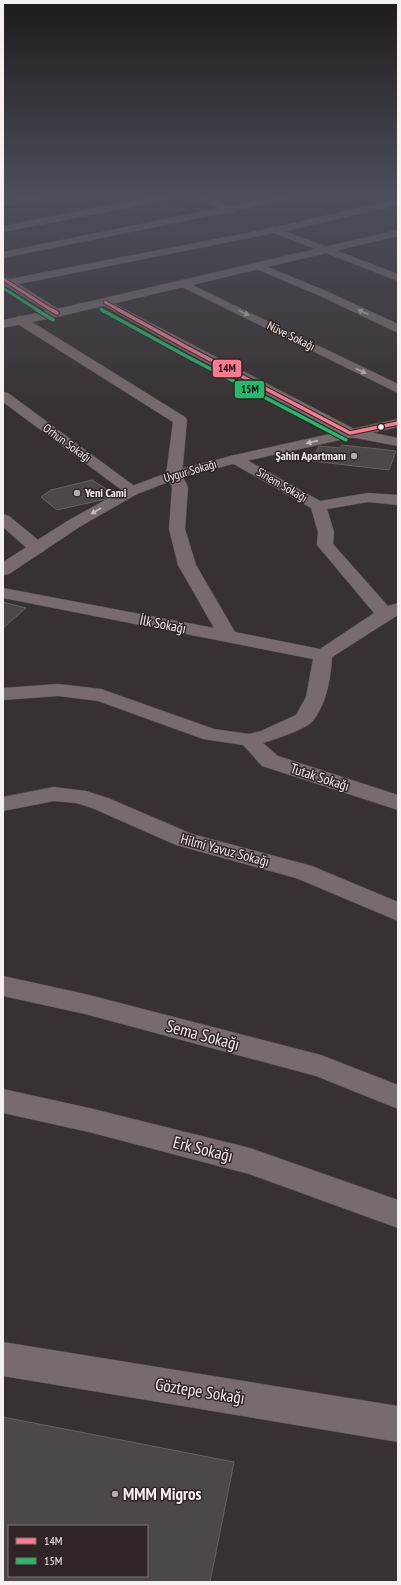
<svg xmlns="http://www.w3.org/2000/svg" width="401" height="1585" viewBox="0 0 401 1585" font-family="'PT Sans Narrow',sans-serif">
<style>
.building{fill:#4c4848;stroke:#676161;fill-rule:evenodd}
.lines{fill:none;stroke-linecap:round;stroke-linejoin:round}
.minor-casing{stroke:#514d4d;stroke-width:1}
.tertiary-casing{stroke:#514d4d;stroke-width:1}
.minor{fill:#786b6b;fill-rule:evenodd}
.tertiary{fill:#786b6b;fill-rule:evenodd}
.bus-1-far1-casing{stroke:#2f2525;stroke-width:4.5}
.bus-1-casing{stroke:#2f2525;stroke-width:5.5}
.bus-2-far1-casing{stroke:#2f2525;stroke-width:4.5}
.bus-2-casing{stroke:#2f2525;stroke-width:5.5}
.bus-1-far1{stroke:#fe7a93;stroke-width:3}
.bus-1{stroke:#fe7a93;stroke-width:3.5}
.bus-2-far1{stroke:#20bc6c;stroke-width:3}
.bus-2{stroke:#20bc6c;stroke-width:3.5}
.oneway{fill:#c4bbbb}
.bus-dot{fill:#f7f0f0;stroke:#2f2525;stroke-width:1.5}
.poi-dot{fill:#b4adad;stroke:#2f2525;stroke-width:1.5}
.labels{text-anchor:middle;stroke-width:3;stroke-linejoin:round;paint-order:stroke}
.far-street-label{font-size:12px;fill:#f7f0f0;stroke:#2f2525}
.far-poi-label{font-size:12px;font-weight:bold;fill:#f7f0f0;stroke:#2f2525;text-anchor:end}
.street-label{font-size:14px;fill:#f7f0f0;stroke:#2f2525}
.near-street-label{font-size:17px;fill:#f7f0f0;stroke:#2f2525}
.near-poi-label{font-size:17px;font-weight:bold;fill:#f7f0f0;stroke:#2f2525;text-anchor:start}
.line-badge{stroke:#2f2525;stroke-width:1.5}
.pale-badge-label{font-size:11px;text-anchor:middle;font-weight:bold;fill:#111}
</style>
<rect width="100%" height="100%" fill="#373131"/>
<path class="building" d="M211 193H258L224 200 209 194Z
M174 204 185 209 172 212 159 206Z
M342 445 396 451 389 470 312 461 319 446 340 448Z
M92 480 108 490 106 499 57 510 41 497 51 490Z
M3 602 26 608 3 628Z
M3 1417 234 1462 210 1582H3ZM9 1526H147V1576H9Z"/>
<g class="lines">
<g class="minor-casing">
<path id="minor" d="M41 193H62L58 196 3 206V200Z
M172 193H199L230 206 293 193H312L308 196 237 210 232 213 229 212 3 258V252L219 208 188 196 3 232V226Z
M398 199V205L285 231 398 274V281L274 233 19 284 61 311 63 313 61 315H53L7 287H3L4 277 10 279 267 229 272 226 276 227Z
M258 263 326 291 398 324V333L318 295 254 268 253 266 254 264Z
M184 281 398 384V393L180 286 178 284 180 282Z
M105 299 354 429 398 438V446L345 436 186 352 101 304 99 302 101 300Z
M20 316 24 317 185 417 187 420 182 475 188 487 185 529 196 565 235 632 320 649 374 613 317 545 318 532 311 508 230 462 228 459 230 456 235 455 240 456 320 501 368 493 398 495V505L368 502 327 509 334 532 333 544 388 606 398 603V615L332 657C331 678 326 706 312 722 306 729 273 740 263 743L278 756 398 795V810L262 766 243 745 203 739 98 701 58 696 3 700V688L58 684 101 689 214 729 249 734 261 731 296 715 306 697 313 659 3 598V588L214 628 178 565 169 529 172 487 166 475 173 422 16 323 14 320 16 317Z
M3 392 8 393 137 488 140 491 137 494 132 496 127 494 3 402Z
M3 514 9 516 43 544 45 548 43 552 37 553 31 552 3 527Z
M54 787 86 791 108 798 192 834 312 866 398 902V921L296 878 176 845 92 808 76 803 54 801 3 811V797Z
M3 976 85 994 321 1055 398 1085V1109L316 1076 85 1014 3 996Z
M3 1089 89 1108 250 1148 398 1200V1228L249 1174 89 1132 3 1113Z
M3 1342 398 1406V1442L3 1376Z"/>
</g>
<g class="tertiary-casing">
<path id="tertiary" d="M398 230V236L57 317 3 328V320L57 309Z
M398 419V427L237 463 179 478 137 494 81 526 9 574 3 575V562L69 520 127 488 169 472 235 455Z"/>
</g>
<use href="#minor" class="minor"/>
<use href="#tertiary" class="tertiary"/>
<g class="bus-1-far1-casing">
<path id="bus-1-far1" d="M3 279 53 311
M105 302 121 311"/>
</g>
<g class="bus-1-casing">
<path id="bus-1" d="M52 310 57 313
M119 310 190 349 350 433
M350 433 398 423"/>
</g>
<g class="bus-2-far1-casing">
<path id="bus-2-far1" d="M3 288 39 311
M101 309 104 311"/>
</g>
<g class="bus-2-casing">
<path id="bus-2" d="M37 310 53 320
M102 310 186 356 346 440"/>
</g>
<use href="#bus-1-far1" class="bus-1-far1"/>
<use href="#bus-1" class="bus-1"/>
<use href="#bus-2-far1" class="bus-2-far1"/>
<use href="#bus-2" class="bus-2"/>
</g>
<defs><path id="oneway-solid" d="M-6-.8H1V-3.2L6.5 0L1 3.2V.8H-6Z"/></defs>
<g class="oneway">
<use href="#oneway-solid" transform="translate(363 312) rotate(-155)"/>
<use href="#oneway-solid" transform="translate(244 313) rotate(26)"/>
<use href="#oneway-solid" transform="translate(361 371) rotate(26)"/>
<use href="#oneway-solid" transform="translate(312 442) rotate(167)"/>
<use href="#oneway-solid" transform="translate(96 511) rotate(150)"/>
</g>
<linearGradient id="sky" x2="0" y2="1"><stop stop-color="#1e1b1b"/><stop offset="0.47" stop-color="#4d4e5a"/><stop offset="1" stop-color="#4d4e5a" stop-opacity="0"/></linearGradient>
<rect width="401" height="415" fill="url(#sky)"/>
<circle class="bus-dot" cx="381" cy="427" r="3.5"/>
<g class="poi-dot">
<circle cx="354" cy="456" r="4"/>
<circle cx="77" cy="493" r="4"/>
<circle cx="115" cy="1494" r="4"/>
</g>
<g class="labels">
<g class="far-street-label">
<text transform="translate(291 336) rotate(26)" y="4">Nüve Sokağı</text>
<text transform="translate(67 443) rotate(36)" y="4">Orhun Sokağı</text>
<text transform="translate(190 471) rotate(-16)" y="4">Uygur Sokağı</text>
<text transform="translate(282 485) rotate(30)" y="4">Sinem Sokağı</text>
</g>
<g class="far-poi-label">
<text x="346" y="460">Şahin Apartmanı</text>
<text x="85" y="497" text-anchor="start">Yeni Cami</text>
</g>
<g class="street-label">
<text transform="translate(163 624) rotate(11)" y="5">İlk Sokağı</text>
<text transform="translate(320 777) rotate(18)" y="5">Tutak Sokağı</text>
<text transform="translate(225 850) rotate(15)" y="5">Hilmi Yavuz Sokağı</text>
</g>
<g class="near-street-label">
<text transform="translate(203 1035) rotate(15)" y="6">Sema Sokağı</text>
<text transform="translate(203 1149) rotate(14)" y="6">Erk Sokağı</text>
<text transform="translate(200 1391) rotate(9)" y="6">Göztepe Sokağı</text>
</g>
<g class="near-poi-label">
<text x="123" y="1500">MMM Migros</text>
</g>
</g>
<g class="line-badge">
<rect x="212" y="359" width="30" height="19" rx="4" fill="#fe7a93"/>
<rect x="234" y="380" width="31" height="19" rx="4" fill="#20bc6c"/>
</g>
<g class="pale-badge-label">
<text x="227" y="372">14M</text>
<text x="250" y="393">15M</text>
</g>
<rect width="401" height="1585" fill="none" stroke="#f7f0f0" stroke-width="8"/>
<rect x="8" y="1525" width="140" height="52" fill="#2f2525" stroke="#7f7676"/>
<rect x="16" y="1538" width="20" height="6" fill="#fe7a93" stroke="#7f7676"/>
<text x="44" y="1545" font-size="12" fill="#f7f0f0">14M</text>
<rect x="16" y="1558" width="20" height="6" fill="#20bc6c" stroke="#7f7676"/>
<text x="44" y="1565" font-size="12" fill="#f7f0f0">15M</text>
</svg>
